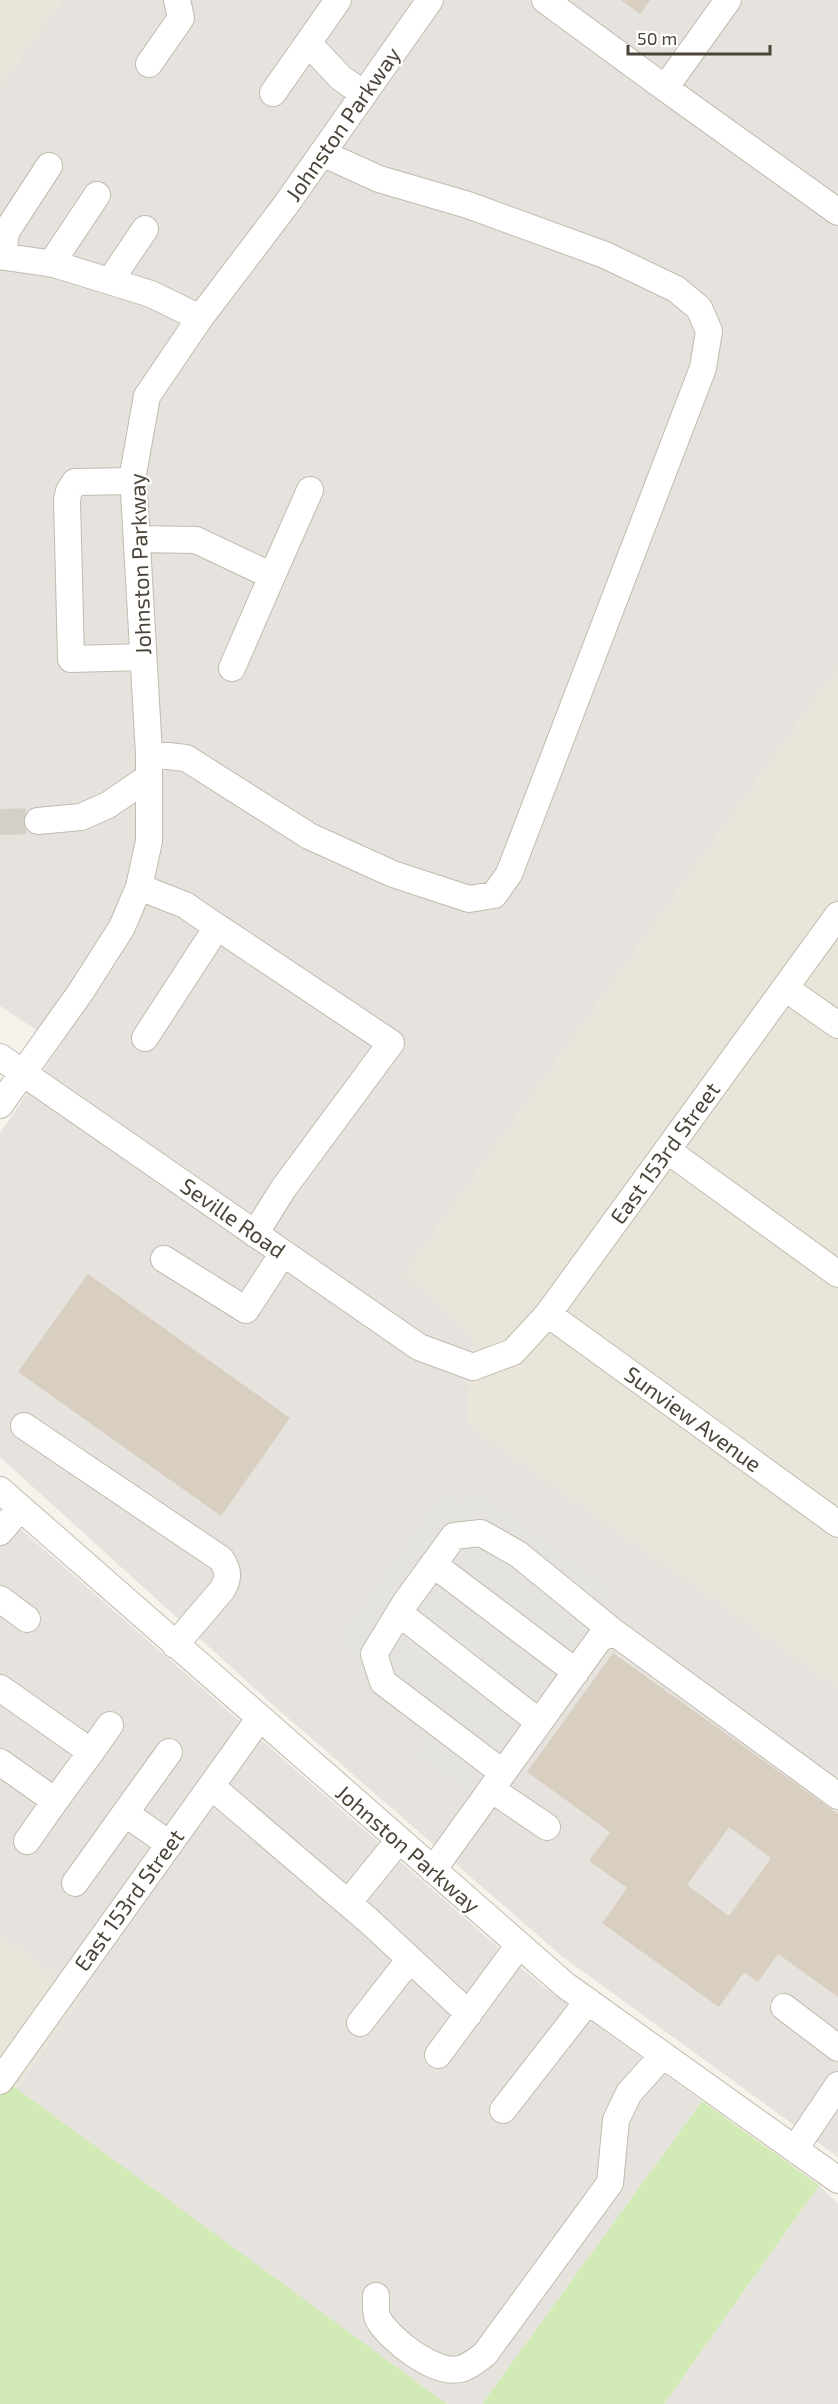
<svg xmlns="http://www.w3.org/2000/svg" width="838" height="2404" viewBox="0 0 838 2404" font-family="'Exo 2',sans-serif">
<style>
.residential{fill:#eae5da}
.industrial{fill:#e6e2dd}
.green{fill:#d2eab5}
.parking{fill:#e5e3e0}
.building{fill:#d8cfc1;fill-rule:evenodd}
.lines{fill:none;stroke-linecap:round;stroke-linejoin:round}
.minor-tunnel{stroke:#d4d0c8;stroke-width:26;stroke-dasharray:26 13;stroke-linecap:butt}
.minor-casing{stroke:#c2bbae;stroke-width:28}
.minor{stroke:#fff;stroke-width:26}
.labels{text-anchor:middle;stroke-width:4.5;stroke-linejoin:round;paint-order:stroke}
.street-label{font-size:22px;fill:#4b4439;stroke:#fff}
</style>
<rect width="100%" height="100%" fill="#f6f3ec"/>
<path class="residential" d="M0 0H62L0 86Z
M838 667V1688L467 1424 472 1337 404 1274Z
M0 1935 83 1995 0 2110Z"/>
<path class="industrial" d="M62 0H838V667L404 1274 472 1337 467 1424 838 1688V2157L563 1957 272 1704 0 1457V1133L60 1046 0 1006V86Z
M0 1511 541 1985 702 2101 482 2404H447L15 2090 83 1995 0 1935Z
M819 2185 838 2204V2404H664Z"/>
<path class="green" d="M2 2078 447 2404H0V2081Z
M702 2101 819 2185 664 2404H482Z"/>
<path class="parking" d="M471 1486 615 1590 468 1793 413 1754 429 1731 356 1678 355 1657 334 1642 444 1489 461 1501Z"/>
<path class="building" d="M621 0H650L640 14Z
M88 1274 290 1418 221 1516 18 1372Z
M613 1653 838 1814V1997L778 1954 758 1982 744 1972 719 2007 602 1923 627 1888 589 1861 610 1832 527 1772ZM729 1827 771 1858 729 1916 687 1885Z"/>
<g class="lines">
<path class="minor-tunnel" d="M0 822 38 821"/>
<g class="minor-casing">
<path id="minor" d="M338 0 308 43 341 78 364 94
M545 0 665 88 728 0
M149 64 181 18 177 0
M665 88 838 212
M273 93 308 43
M3 255 6 232 49 166
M0 256 54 264 151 294 200 318
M51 264 97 195
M110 281 145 229
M133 481 75 482 69 491 67 500 71 659 143 657
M137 539 196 540 272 576 232 668
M272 576 310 490
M149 754 186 758 309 836 393 874 469 899 494 895 509 874 703 368 709 331 699 308 676 289 605 255 468 205 379 179 322 153
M38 821 81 817 108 805 149 777
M139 887 185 905 217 927 145 1038
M216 926 391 1043 283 1189 255 1234
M785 988 838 1025
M0 1057 419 1347 473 1367 513 1352 548 1314 838 915
M0 1105 80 993 122 927 139 887 149 841V754L133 474 147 396 200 318 285 206 430 0
M667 1150 838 1274
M164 1259 246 1310 283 1253
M548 1314 838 1524
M24 1426 221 1559C229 1571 229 1578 222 1590L175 1645
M0 1490 565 1985 838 2180
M0 1532 20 1508
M433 1564 576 1672
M0 1599 27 1619
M399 1613 539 1722
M0 1688 91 1752 110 1725
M0 1762 55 1801 91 1752
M503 1773 383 1682 374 1654 405 1603 454 1536 481 1533 518 1554 615 1633
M211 1786 369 1921 469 2014
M491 1789 547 1827
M125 1813 169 1844
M27 1841 55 1801
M433 1870 600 1638 615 1633 838 1796
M75 1883 169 1752
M348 1903 399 1840
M784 2007 838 2048
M360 2023 410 1959
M438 2055 519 1945
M0 2081 259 1719
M503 2110 588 2001
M795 2149 838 2085
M376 2296C376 2303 375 2313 378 2319 390 2340 435 2375 460 2369 469 2367 478 2359 485 2354L610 2183 616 2120 629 2093 663 2055"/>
</g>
<use href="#minor" class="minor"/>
</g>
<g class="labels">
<g class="street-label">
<text transform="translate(343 124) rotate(-55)" y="8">Johnston Parkway</text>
<text transform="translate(140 564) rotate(-92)" y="8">Johnston Parkway</text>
<text transform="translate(665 1153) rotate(-54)" y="8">East 153rd Street</text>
<text transform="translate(233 1218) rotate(35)" y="8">Seville Road</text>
<text transform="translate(693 1419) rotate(36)" y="8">Sunview Avenue</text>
<text transform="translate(408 1849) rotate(41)" y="8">Johnston Parkway</text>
<text transform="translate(129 1900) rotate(-54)" y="8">East 153rd Street</text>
</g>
</g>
<path d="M628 45v9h142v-9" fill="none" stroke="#4b4439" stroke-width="3"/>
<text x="637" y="45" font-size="18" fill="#4b4439" stroke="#ffffff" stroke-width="4.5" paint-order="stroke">50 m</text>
</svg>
